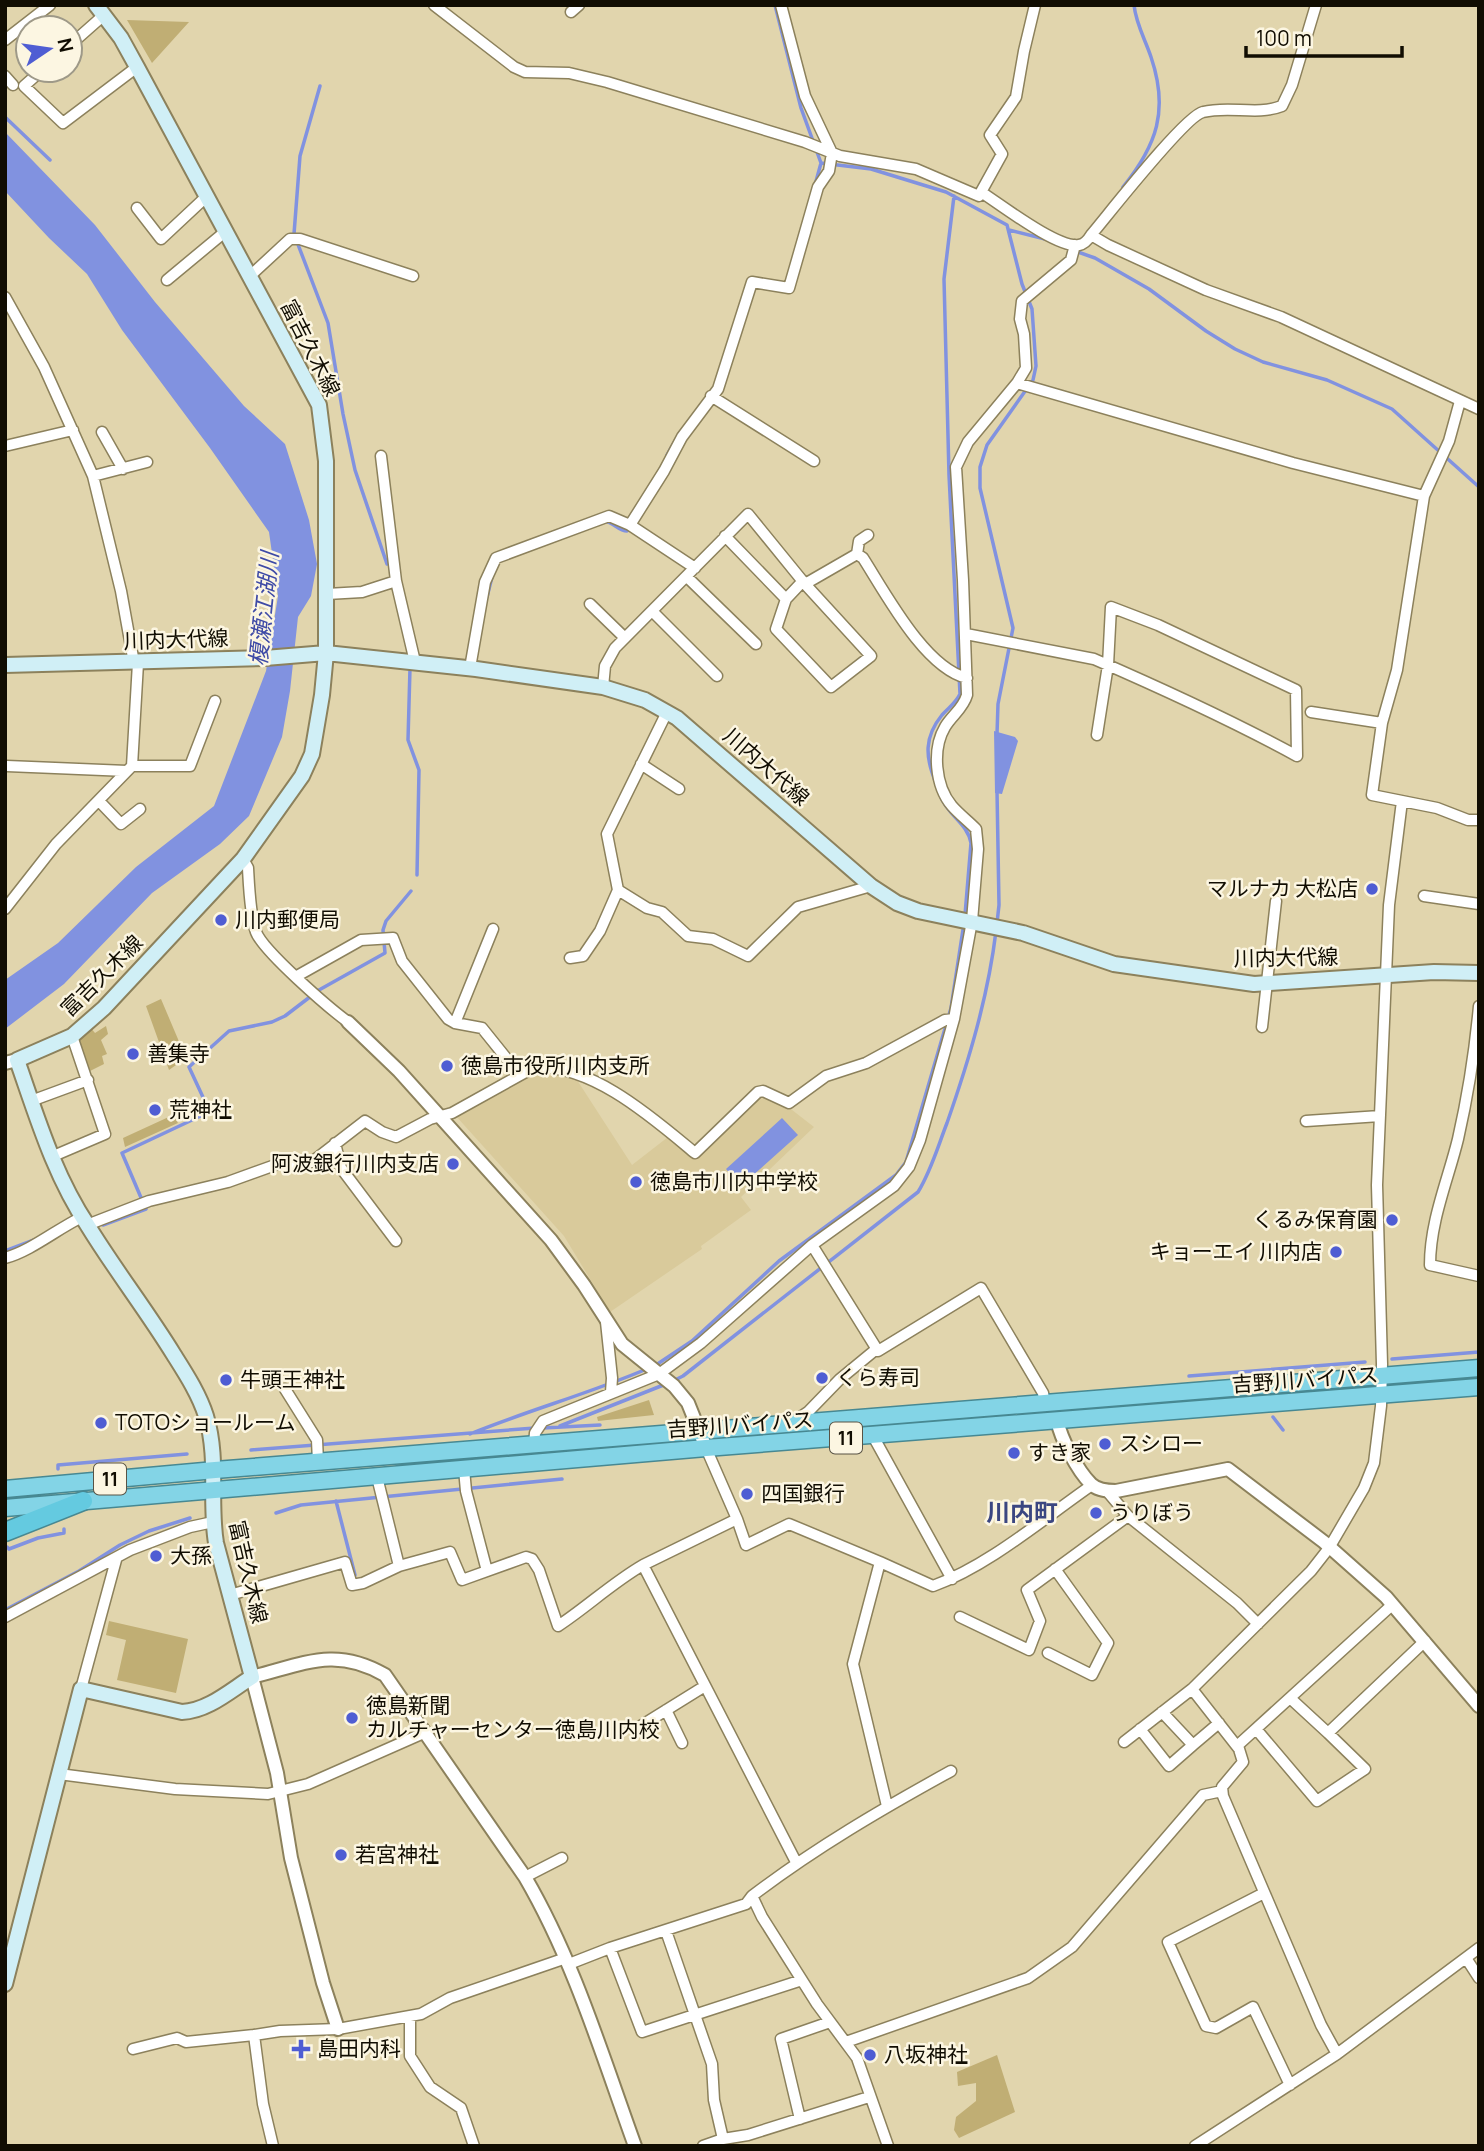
<svg xmlns="http://www.w3.org/2000/svg" width="1484" height="2151" viewBox="0 0 1484 2151" font-family="Manrope,'Noto Sans JP',sans-serif">
<style>
.built{fill:#d9ca9b}
.green{fill:#c0ae74}
.water{fill:#8192e0}
.lines{fill:none;stroke-linecap:round;stroke-linejoin:round}
.stream{stroke:#8192e0;stroke-width:3.5}
.minor-casing{stroke:#8c815c;stroke-width:13}
.tertiary-casing{stroke:#8c815c;stroke-width:16}
.secondary-casing{stroke:#8c815c;stroke-width:18}
.trunk-casing{stroke:#478892;stroke-width:19}
.motorway-casing{stroke:#478892;stroke-width:21}
.minor{stroke:#fff;stroke-width:10}
.tertiary{stroke:#fff;stroke-width:12}
.secondary{stroke:#d0eff6;stroke-width:14}
.trunk{stroke:#83d4e6;stroke-width:16}
.motorway{stroke:#64cae0;stroke-width:18}
.poi-dot{fill:#4f5dd3;stroke:#fcf6e2;stroke-width:2.5}
.labels{text-anchor:middle;stroke-width:5;stroke-linejoin:round;paint-order:stroke}
.shield{fill:#fcf6e2;stroke:#585345;stroke-width:2}
.shield-label{font-size:19px;font-weight:bold;fill:#110d02}
.street-label{font-size:21px;fill:#110d02;stroke:#fcf6e2}
.poi-label{font-size:21px;fill:#110d02;stroke:#fcf6e2;text-anchor:start}
.water-label{font-size:23px;font-style:italic;fill:#3e4aa6;stroke:#fcf6e2}
.quarter-label{font-size:24px;font-weight:bold;fill:#3b4681;stroke:#fcf6e2}
</style>
<rect width="100%" height="100%" fill="#e1d5ad"/>
<path class="built" d="M539 1072 577 1080 632 1165 668 1137 696 1158 732 1126 757 1097H763L787 1106 814 1127 741 1197 751 1210 701 1246 702 1249 610 1312 564 1236 455 1115 529 1073Z"/>
<path class="green" d="M127 20 189 22 152 63Z
M161 999 186 1058 169 1070 146 1006Z
M106 1026 108 1034 101 1040 107 1054 102 1056 104 1064 90 1071 80 1047V1036L90 1027 95 1033Z
M173 1115 178 1123 125 1147 123 1138Z
M649 1400 654 1415 598 1421 597 1417Z
M109 1621 188 1639 176 1693 117 1680 126 1640 106 1635Z
M997 2055 1015 2112 959 2138 954 2130 956 2117 976 2101V2083L958 2086 957 2072Z"/>
<path class="water" d="M5 132 95 225 155 302 244 406 285 444 309 520 317 564 311 596 298 617 290 691 282 737 249 816 220 844 152 893 64 984 5 1029V980L58 943 136 867 214 806 266 671 278 596 269 532 210 448 122 330 87 274 49 238 5 191Z
M994 731 1015 737 1018 741 1002 794 995 793Z
M782 1118 798 1135 741 1186 726 1169Z"/>
<g class="lines">
<path class="stream" d="M775 5 801 108 821 163 871 169 946 192 1007 225 1022 284 1032 309 1036 366 1033 380 987 445 980 467V488L1013 628 998 704 997 734
M320 86 300 156 294 234 328 323 343 414 355 470 387 564
M5 117 50 160
M815 185 821 163
M1123 187C1157 145 1169 110 1151 57 1145 39 1136 24 1134 5
M1009 230 1045 239
M1075 251 1095 258 1149 289 1206 331 1235 349 1263 362 1327 380 1392 409 1479 487
M667 455 680 432
M604 521C614 522 618 531 627 531
M487 597 492 577
M410 668 408 740 419 770 417 875
M936 783C925 757 924 737 942 715 949 707 956 703 960 694L949 475 944 279 954 196
M941 797C948 815 968 824 971 843L965 915
M997 923 999 905 997 791
M142 1200 122 1153 207 1113 208 1108 189 1067 229 1031 272 1022 285 1016 319 990 385 953 383 930 386 921 411 891
M103 1225 146 1209 145 1207
M5 1251 34 1240
M1392 1359 1479 1352
M656 1365 692 1341 779 1261 896 1175 906 1162 951 1008 964 923
M1189 1376 1365 1362
M673 1381 683 1376 918 1192C931 1171 938 1146 947 1123 969 1060 988 997 996 931
M1273 1417 1283 1430
M560 1426 666 1384
M543 1428 600 1425
M470 1434C529 1410 591 1393 649 1368
M251 1450 535 1428
M58 1469V1465L187 1454
M336 1501 355 1575
M276 1513 301 1505 562 1479
M7 1547 9 1549 38 1538 64 1533V1529
M5 1610 79 1571 120 1545 149 1531 190 1518"/>
<g class="minor-casing">
<path id="minor" d="M434 5 514 67 525 72 569 73 607 82 805 142 840 156 916 169 979 196 981 192C1000 204 1058 249 1079 245 1085 244 1088 240 1091 235L1108 245 1206 290 1281 317 1479 409
M571 12 579 5
M5 40 50 5
M70 45 104 15
M42 70 24 86 63 123 137 67
M5 76 13 85
M981 192 1002 154 990 135 1016 97 1024 51 1035 5
M137 208 161 239 207 196
M1091 235C1108 215 1185 116 1203 112 1230 105 1256 116 1282 106L1292 85 1316 5
M250 276 290 239H300L413 276
M167 280 226 231
M5 297 44 367 93 476 121 591 134 663
M1017 383 1293 463 1424 496
M711 396 814 461
M102 432 123 469
M5 446 73 430
M381 456 396 581 415 662
M93 476 147 462
M630 525 664 471 682 437 718 389 752 282 789 288 818 187 829 171 832 153 805 96 781 5
M725 536 786 599 776 629 831 687 871 656 805 584
M857 554 859 541 868 535
M687 577 756 644
M327 594 362 592 396 581
M786 599 803 581
M590 604 625 638
M652 611 717 676
M966 634 1094 659C1163 689 1231 720 1297 756L1296 690 1158 625 1111 607 1108 665 1097 735
M470 668 485 582 496 558 609 516 630 525 695 568
M603 687 605 666 615 648 748 514 805 584 857 554 863 558C886 594 925 668 967 678
M1311 712 1382 723
M641 764 679 789
M7 766 127 771
M132 766H190L215 701
M99 801 121 824 140 809
M1402 801 1437 808 1468 820H1479
M243 859 248 868C249 886 250 915 256 932 263 951 329 1008 348 1022
M618 890 647 908 662 912 688 936 713 939 748 956 798 907 871 886
M1424 896 1479 904
M5 909 56 844 132 766 138 663
M570 958 583 956 600 931 618 890 607 834 667 712
M297 976 361 940 393 938 402 961 448 1019 455 1023 482 1028 519 1074
M1479 1006C1475 1050 1468 1095 1458 1139 1448 1180 1430 1221 1430 1265L1479 1276
M455 1023 493 929
M1262 1027 1276 901
M31 1101 88 1080
M1306 1121 1380 1116
M335 1143 341 1168 396 1241
M51 1157 105 1134 72 1036
M87 1225 149 1201 228 1182 278 1164 298 1166 312 1162 365 1121 382 1132 396 1137 430 1119 452 1113 533 1068C590 1062 654 1119 695 1153L758 1092 763 1091 789 1103 826 1076 866 1063 945 1020 954 1019
M812 1245 878 1351
M5 1258C31 1251 57 1229 82 1217
M606 1322 612 1378 611 1392
M285 1389 317 1440 318 1462
M796 1420 808 1412 840 1379 874 1351H878L981 1288 1043 1393 1045 1404
M873 1436 952 1579
M534 1445 535 1433 543 1421 659 1374 701 1343 812 1245 894 1186 909 1167 920 1140 954 1019 972 921 978 849 976 829C968 821 959 814 952 806 935 786 932 749 945 727 952 715 963 709 967 695L963 580 956 467 968 442 1017 383 1026 368 1024 334 1020 319 1022 301 1071 260 1075 245
M706 1448 737 1519 643 1565 796 1862
M464 1469 466 1491 487 1571
M377 1477 399 1566
M1107 1491 1128 1516 1237 1603 1258 1624
M737 1519 746 1545 789 1524 880 1562
M230 1595 345 1562 352 1585 363 1583 399 1566 450 1552 462 1580 526 1557 532 1559 539 1570 558 1626C587 1607 612 1583 643 1565
M5 1617 130 1550 190 1527 213 1522
M960 1617 1029 1650 1040 1621 1027 1590 1128 1516
M1048 1653 1092 1675 1108 1643 1055 1569
M81 1689 116 1560
M1290 1698 1328 1733 1425 1641
M666 1710 682 1743
M639 1727 705 1686
M1140 1729 1169 1766 1193 1745 1162 1712
M1256 1729 1317 1801 1365 1769 1328 1733
M1124 1742 1192 1689
M1193 1745 1219 1723
M1237 1746 1392 1605
M59 1774 175 1789 268 1794 308 1784 426 1732
M887 1806 853 1664 880 1562 933 1586C988 1566 1043 1519 1092 1485
M525 1877 562 1858
M1264 1893 1168 1942 1206 2026 1216 2028 1253 2007 1290 2085
M666 1931 712 2064 714 2100 723 2139 748 2135 869 2097
M610 1948 642 2032 802 1980
M1466 1958 1479 1978
M569 1964 610 1948 746 1904 752 1896
M410 2016V2056L430 2087 461 2108 474 2146
M846 2042 1028 1978 1072 1947 1203 1795 1222 1791
M133 2049 177 2038 186 2042 254 2035
M1337 2054 1321 2025 1223 1796 1222 1787 1243 1762 1239 1749 1192 1689 1311 1571 1329 1548 1364 1488 1374 1463 1381 1406 1382 1364 1377 1185 1389 905 1402 801 1372 795 1382 723 1397 670 1424 496 1449 441 1460 401
M800 2119 781 2039 830 2022
M273 2146 263 2104 254 2035 280 2031 338 2029 421 2014 450 1998 566 1958
M703 2146 723 2139
M888 2146 857 2058 817 2004 762 1917 752 1896C815 1848 882 1809 951 1771
M1195 2146 1337 2054 1479 1948"/>
</g>
<g class="tertiary-casing">
<path id="tertiary" d="M348 1022 399 1071 551 1240 584 1285 622 1344 674 1386 688 1403 706 1448
M5 1063 17 1060
M1057 1420C1061 1439 1077 1470 1091 1484 1097 1490 1107 1491 1116 1491L1228 1469 1324 1542 1386 1597 1479 1706
M338 2029 323 1983 291 1858 277 1773 252 1677C304 1664 335 1646 385 1675L525 1877C574 1961 602 2055 635 2146"/>
</g>
<g class="secondary-casing">
<path id="secondary" d="M5 665 265 658 326 653 476 669 603 687 645 700 677 718 871 886 897 903 918 911 1023 933 1114 964 1254 984 1434 972 1479 973
M5 1984 81 1689 182 1712C208 1711 231 1690 252 1677L216 1543C209 1501 219 1459 206 1416 199 1394 186 1374 174 1355 147 1311 115 1270 88 1226 54 1175 37 1117 17 1060L72 1036 104 1008 243 859 302 776 312 754 322 695 326 653V461L319 405 137 67 121 38 96 5"/>
</g>
<g class="trunk-casing">
<path id="trunk" d="M5 1489 215 1470 1479 1368
M5 1508 706 1448 1479 1387"/>
</g>
<g class="motorway-casing">
<path id="motorway" d="M5 1532 83 1501"/>
</g>
<use href="#minor" class="minor"/>
<use href="#tertiary" class="tertiary"/>
<use href="#secondary" class="secondary"/>
<use href="#trunk" class="trunk"/>
<use href="#motorway" class="motorway"/>
</g>
<g class="poi-dot">
<circle cx="1372" cy="889" r="7"/>
<circle cx="221" cy="920" r="7"/>
<circle cx="133" cy="1054" r="7"/>
<circle cx="447" cy="1066" r="7"/>
<circle cx="155" cy="1110" r="7"/>
<circle cx="453" cy="1164" r="7"/>
<circle cx="636" cy="1182" r="7"/>
<circle cx="1392" cy="1220" r="7"/>
<circle cx="1336" cy="1252" r="7"/>
<circle cx="822" cy="1378" r="7"/>
<circle cx="226" cy="1380" r="7"/>
<circle cx="101" cy="1423" r="7"/>
<circle cx="1105" cy="1444" r="7"/>
<circle cx="1014" cy="1453" r="7"/>
<circle cx="747" cy="1494" r="7"/>
<circle cx="1096" cy="1513" r="7"/>
<circle cx="156" cy="1556" r="7"/>
<circle cx="352" cy="1718" r="7"/>
<circle cx="341" cy="1855" r="7"/>
<path d="M297.5 2038.5h7v7h7v7h-7v7h-7v-7h-7v-7h7z"/>
<circle cx="870" cy="2055" r="7"/>
</g>
<g class="labels">
<g class="shield">
<rect x="830" y="1422.5" width="32" height="31" rx="5"/>
<rect x="94" y="1463.5" width="32" height="31" rx="5"/>
</g>
<g class="shield-label">
<text x="846" y="1445">11</text>
<text x="110" y="1486">11</text>
</g>
<g class="street-label">
<text transform="translate(310 348) rotate(63)" y="7">富吉久木線</text>
<text transform="translate(176 640) rotate(-2)" y="7">川内大代線</text>
<text transform="translate(766 767) rotate(41)" y="7">川内大代線</text>
<text transform="translate(1286 958) rotate(-1)" y="7">川内大代線</text>
<text transform="translate(102 976) rotate(-45)" y="7">富吉久木線</text>
<text transform="translate(1305 1380) rotate(-4)" y="7">吉野川バイパス</text>
<text transform="translate(740 1425) rotate(-4)" y="7">吉野川バイパス</text>
<text transform="translate(248 1572) rotate(77)" y="7">富吉久木線</text>
</g>
<g class="poi-label">
<text x="1358" y="896" text-anchor="end">マルナカ 大松店</text>
<text x="235" y="927">川内郵便局</text>
<text x="147" y="1061">善集寺</text>
<text x="461" y="1073">徳島市役所川内支所</text>
<text x="169" y="1117">荒神社</text>
<text x="439" y="1171" text-anchor="end">阿波銀行川内支店</text>
<text x="650" y="1189">徳島市川内中学校</text>
<text x="1378" y="1227" text-anchor="end">くるみ保育園</text>
<text x="1322" y="1259" text-anchor="end">キョーエイ 川内店</text>
<text x="836" y="1385">くら寿司</text>
<text x="240" y="1387">牛頭王神社</text>
<text x="115" y="1430">TOTOショールーム</text>
<text x="1119" y="1451">スシロー</text>
<text x="1028" y="1460">すき家</text>
<text x="761" y="1501">四国銀行</text>
<text x="1110" y="1520">うりぼう</text>
<text x="170" y="1563">大孫</text>
<text x="366" y="1713">徳島新聞<tspan x="366" dy="24">カルチャーセンター徳島川内校</tspan></text>
<text x="355" y="1862">若宮神社</text>
<text x="317" y="2056">島田内科</text>
<text x="884" y="2062">八坂神社</text>
</g>
<g class="water-label">
<text transform="translate(264 609) rotate(-84)" y="8">榎瀬江湖川</text>
</g>
<g class="quarter-label">
<text x="1022" y="1521">川内町</text>
</g>
</g>
<rect width="1484" height="2151" fill="none" stroke="#110d02" stroke-width="14"/>
<g transform="translate(49 49) rotate(77)"><circle r="33" fill="#fcf6e2" stroke="#9e9988" stroke-width="2"/>
<path d="M0-5L12 26L0 18L-12 26Z" fill="#4f5dd3"/>
<text y="-10" font-size="19" font-weight="bold" text-anchor="middle" fill="#110d02">N</text>
</g>
<path d="M1246 46v10h156v-10" fill="none" stroke="#110d02" stroke-width="3.5"/>
<text x="1256" y="46" font-size="21" fill="#110d02" stroke="#fcf6e2" stroke-width="5" paint-order="stroke">100 m</text>
</svg>
